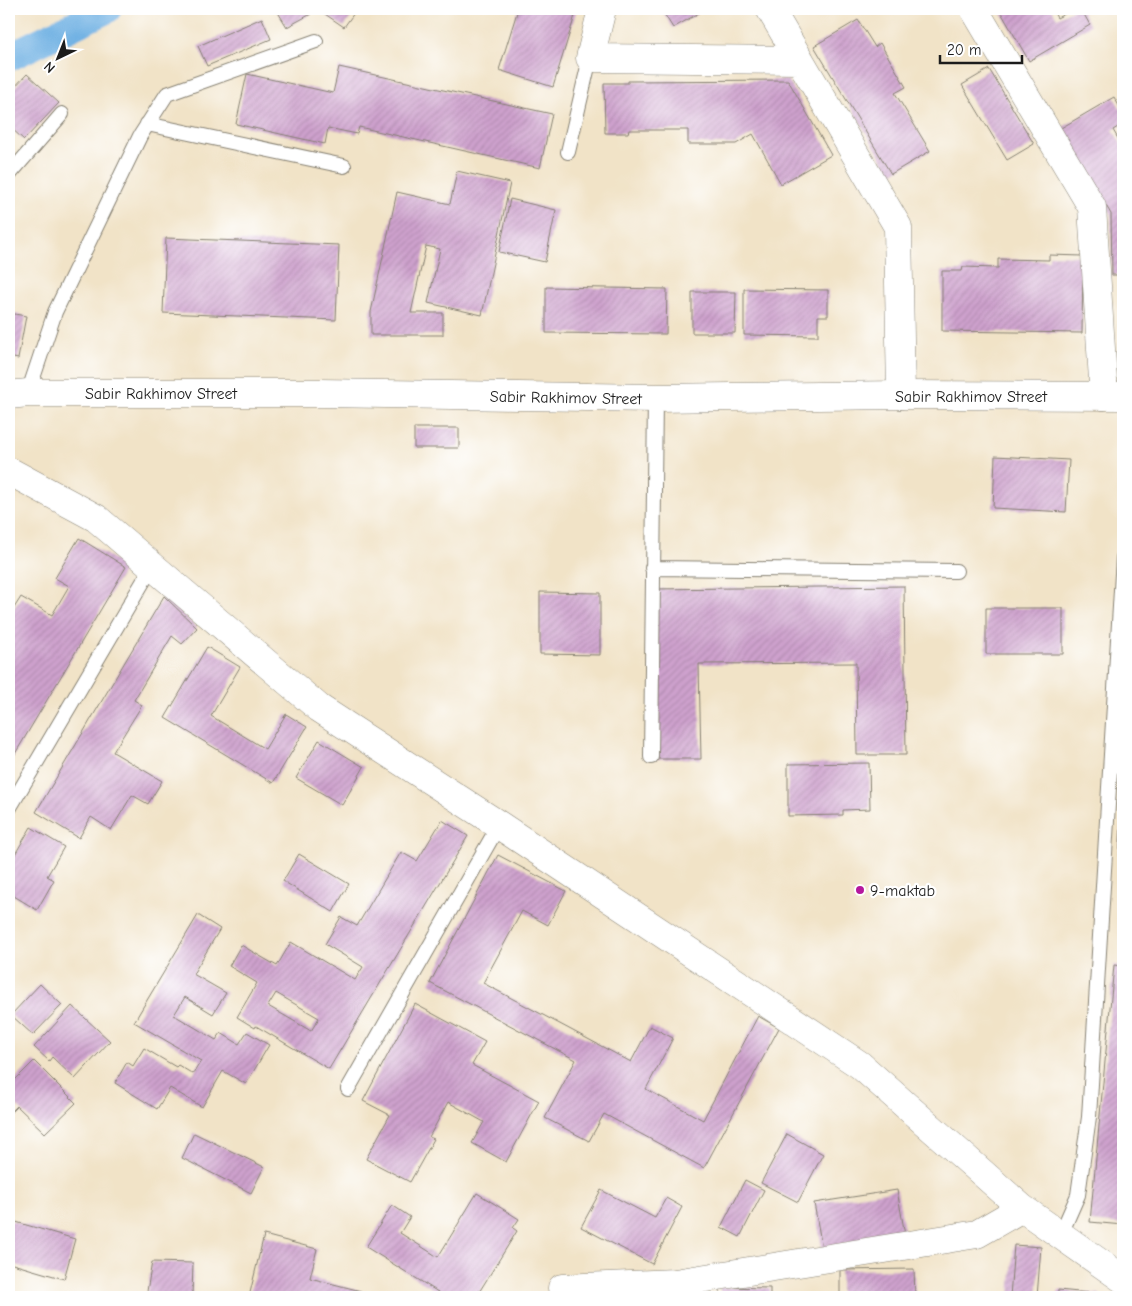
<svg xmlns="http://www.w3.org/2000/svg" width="1132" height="1306" viewBox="0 0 1132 1306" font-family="'Comic Neue',sans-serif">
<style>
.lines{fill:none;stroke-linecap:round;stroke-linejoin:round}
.canal{stroke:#6fb1e3;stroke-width:29}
.building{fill:url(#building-hatch);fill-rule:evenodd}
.service-casing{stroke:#868072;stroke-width:16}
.minor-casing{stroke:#868072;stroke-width:29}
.tertiary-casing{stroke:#868072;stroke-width:29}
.service{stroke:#fff;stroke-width:14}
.minor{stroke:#fff;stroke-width:28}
.tertiary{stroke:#fff;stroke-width:28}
.poi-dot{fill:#b5179e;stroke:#fff;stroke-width:2}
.labels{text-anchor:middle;stroke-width:4.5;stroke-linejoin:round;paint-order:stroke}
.street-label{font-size:16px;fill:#1c1c1c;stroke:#fff}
.poi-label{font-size:16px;fill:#1c1c1c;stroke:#fff;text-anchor:start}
</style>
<defs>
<pattern id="building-hatch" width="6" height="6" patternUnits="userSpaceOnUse" patternTransform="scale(1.25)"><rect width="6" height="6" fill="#cea1cd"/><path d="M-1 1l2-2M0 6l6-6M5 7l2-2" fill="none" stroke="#b08aaf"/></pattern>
</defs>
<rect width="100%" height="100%" fill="#fff"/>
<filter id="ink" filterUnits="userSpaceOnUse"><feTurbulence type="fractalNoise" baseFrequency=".02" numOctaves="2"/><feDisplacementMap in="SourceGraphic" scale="10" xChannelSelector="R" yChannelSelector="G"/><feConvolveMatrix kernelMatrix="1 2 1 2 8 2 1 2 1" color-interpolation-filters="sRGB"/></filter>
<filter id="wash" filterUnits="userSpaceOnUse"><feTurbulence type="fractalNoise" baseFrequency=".0096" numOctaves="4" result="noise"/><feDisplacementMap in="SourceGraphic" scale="20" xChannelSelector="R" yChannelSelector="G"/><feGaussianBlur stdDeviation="1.12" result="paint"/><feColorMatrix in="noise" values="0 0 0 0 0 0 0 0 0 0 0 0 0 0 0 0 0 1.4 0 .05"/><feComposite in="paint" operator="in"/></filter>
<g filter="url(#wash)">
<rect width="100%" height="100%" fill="#f1e3c7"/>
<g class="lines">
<path class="canal" d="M9 57 107 9"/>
</g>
<g id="blocks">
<path class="building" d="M276 9H308L311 14 287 27Z
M324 9H357L344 27 322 12Z
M518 9H577L553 87 499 70Z
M661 9H706L673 28Z
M999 9H1052L1057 18 1074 9H1081L1090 25 1029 61Z
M262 18 271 39 207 66 198 46Z
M858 20 875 47 880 43 906 87 895 93 930 151 891 174 814 46Z
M339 67 552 114 540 168 359 127 357 134 328 128 325 144 236 124 247 74 333 93Z
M989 69 1034 144 1007 160 962 85Z
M27 74 59 103 24 140 9 126V93Z
M788 80 831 155 781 184 753 134 736 144H688V130H629L628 133H605L604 83H628V81Z
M1114 97 1123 113V124L1113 130 1123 147V275H1112L1111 214 1061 128Z
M457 171 510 183 482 315 428 303 440 249 426 246 411 313H443V335H371V312L397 192 450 204Z
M510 199 556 210 545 262 499 252Z
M166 238 339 245 336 320 163 313Z
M1049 255 1083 256 1082 333 942 331V271H962L963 267 998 268V259L1049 260Z
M546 287 667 289 666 334 546 333Z
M744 289 828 290V316H818V336L744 335Z
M692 292H736L735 333H692Z
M9 313 26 316 18 359 9 357Z
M414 428H459V448H414Z
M995 456 1069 460 1066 512 993 508Z
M79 538 126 567 9 764V616L21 597 52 615 69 586 55 578Z
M904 586 906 755H857L856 663 699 664 701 759H655L653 589Z
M540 592 600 593V655L540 654Z
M164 596 197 628 182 644 172 636 134 700 142 705 113 752 162 781 148 804 132 795 111 830 91 817 79 838 36 812Z
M986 608H1063V654H986Z
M207 647 240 667 211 716 265 749 286 714 307 727 273 783 165 718Z
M319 740 364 767 342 805 296 778Z
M869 763 870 809 843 810V815L788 816V764Z
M1122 803H1123V861H1119Z
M442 820 468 836 329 1069 256 1026 255 1028 237 1017 257 983 229 966 241 945 277 966 291 942 355 980 363 967 325 944 341 917 357 926 401 852 417 861ZM276 993 319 1018 311 1031 268 1006Z
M31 827 64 847 47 876 54 880 37 910 9 893V853L14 856Z
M299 854 349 884 333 912 283 881Z
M498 855 566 891 548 925 522 911 483 983 631 1062 650 1026 673 1038 646 1089 703 1120 758 1016 779 1028 704 1168 604 1114 589 1141 545 1118 576 1060 430 983Z
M198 915 220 929 193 974 226 993 213 1014 185 997 174 1015 216 1040 221 1033 239 1044 247 1032 269 1045 246 1084 223 1071 202 1107 170 1088 157 1109 115 1083 127 1062 133 1066 144 1048 176 1067 178 1065 193 1074 201 1061 134 1022Z
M1114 965 1123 966V1225L1090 1222Z
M40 984 62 1005 33 1035 11 1015Z
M415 1004 485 1042 472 1065 539 1101 506 1162 472 1143 484 1122 448 1102 429 1137 434 1139 410 1182 366 1159 390 1115 363 1101Z
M72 1006 110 1041 75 1079 52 1057 49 1061 34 1047Z
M34 1061 76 1103 45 1133 17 1106 9 1114V1084L10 1085Z
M194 1133 264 1167 251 1193 182 1158Z
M787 1134 823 1154 798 1202 761 1183Z
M745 1180 764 1190 740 1237 721 1227Z
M601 1190 655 1218 666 1198 682 1207 652 1264 581 1227Z
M897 1190 905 1235 822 1248 814 1203Z
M477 1193 519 1219 513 1228 517 1231 476 1297H446L366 1247 392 1205 410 1217 400 1233 438 1257Z
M9 1220 75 1239 64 1279 9 1263Z
M264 1235 317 1249 310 1278 361 1291 359 1297H249Z
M1014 1245 1041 1247 1037 1297H1010Z
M152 1262 193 1263 192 1296 146 1297Z
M914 1269 915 1297H840V1270Z
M720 1287 770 1288V1297H720Z
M1058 1290 1100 1294V1297H1058Z"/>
</g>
</g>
<g filter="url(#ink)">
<use href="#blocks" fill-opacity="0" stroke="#868072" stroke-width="1"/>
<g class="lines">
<g class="service-casing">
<path id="service" d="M147 124 344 166
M568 152 590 58
M9 175 62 114
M28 393 55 312 140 136 167 94 316 41
M652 568 956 571
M651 757 655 398
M9 809 153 565
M348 1089 499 825
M1060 1236 1078 1195 1089 1117 1123 557"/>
</g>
<g class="minor-casing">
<path id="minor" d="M602 9 590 58 800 60
M770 9 898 227 901 395
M974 9 1092 207 1104 396
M9 471 96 518 319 708 499 825 860 1065 1022 1208 1123 1279
M562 1288 675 1283 977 1234 1022 1208"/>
</g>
<g class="tertiary-casing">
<path id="tertiary" d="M9 395 28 393H320L655 398 901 395 1123 396"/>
</g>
<use href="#service" class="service"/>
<use href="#minor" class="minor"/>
<use href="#tertiary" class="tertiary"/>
</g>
</g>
<circle class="poi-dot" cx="860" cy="890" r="5"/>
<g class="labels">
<g class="street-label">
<text x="161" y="399">Sabir Rakhimov Street</text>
<text x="971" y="402">Sabir Rakhimov Street</text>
<text transform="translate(566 397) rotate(1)" y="6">Sabir Rakhimov Street</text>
</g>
<g class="poi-label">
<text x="870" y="896">9-maktab</text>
</g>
</g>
<rect width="1132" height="1306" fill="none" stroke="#fff" stroke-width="30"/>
<g transform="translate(58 58) rotate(223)" stroke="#ffffff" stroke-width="4" paint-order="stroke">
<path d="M0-4L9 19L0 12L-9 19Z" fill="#1c1c1c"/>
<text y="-8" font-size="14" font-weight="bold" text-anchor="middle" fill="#1c1c1c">N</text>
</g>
<path d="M940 55v8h82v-8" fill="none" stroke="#1c1c1c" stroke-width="2.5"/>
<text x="947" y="55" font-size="15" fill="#1c1c1c" stroke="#ffffff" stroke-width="4" paint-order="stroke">20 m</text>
</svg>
